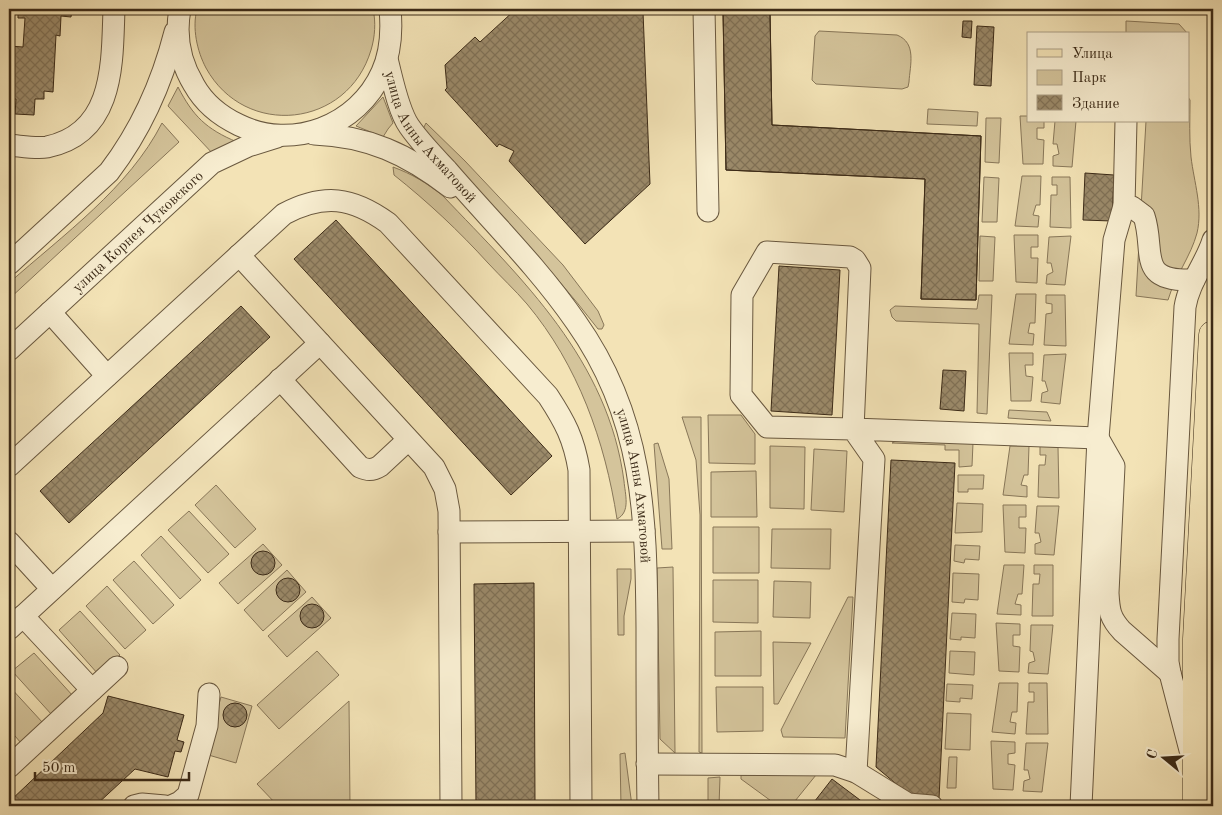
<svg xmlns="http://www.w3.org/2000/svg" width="1222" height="815" viewBox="0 0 1222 815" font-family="'Old Standard TT',serif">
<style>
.green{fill:#d4c49b;stroke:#887759}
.building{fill:url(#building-cross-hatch);stroke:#3b2a17}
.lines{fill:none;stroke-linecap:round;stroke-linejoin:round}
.minor-casing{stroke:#69583f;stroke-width:23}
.major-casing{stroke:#3b2a17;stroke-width:29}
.minor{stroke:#f7edd0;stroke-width:21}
.major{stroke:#f3e3b6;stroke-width:28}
.labels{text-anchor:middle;stroke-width:5;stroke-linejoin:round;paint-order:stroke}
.street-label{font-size:15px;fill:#3b2a17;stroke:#f7edd0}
</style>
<defs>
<pattern id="building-cross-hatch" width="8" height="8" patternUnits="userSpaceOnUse" patternTransform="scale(1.25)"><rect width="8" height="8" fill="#9b8a6a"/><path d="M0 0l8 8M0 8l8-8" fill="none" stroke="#807156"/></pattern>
</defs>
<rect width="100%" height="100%" fill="#f3e3b6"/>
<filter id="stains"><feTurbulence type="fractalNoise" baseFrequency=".004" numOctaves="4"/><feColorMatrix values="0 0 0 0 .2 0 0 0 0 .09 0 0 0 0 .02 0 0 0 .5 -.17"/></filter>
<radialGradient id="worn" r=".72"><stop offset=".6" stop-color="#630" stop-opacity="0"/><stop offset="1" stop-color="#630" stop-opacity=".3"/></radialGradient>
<path class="green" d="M197 9H373C376 22 375 37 371 50 348 128 245 139 206 68 197 51 192 28 197 9Z
M1126 21 1179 24 1188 34H1126Z
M819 31 897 35C917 43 910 65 909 82L908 87 902 89 816 84 812 80 815 36Z
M178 87C193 116 206 129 237 142L214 155 168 106Z
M383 97 393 123 388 129 383 137 356 126Z
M1188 97 1190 100C1190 119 1189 138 1191 157 1194 182 1203 208 1197 233 1191 256 1175 276 1168 300L1136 296 1146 121H1188Z
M928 109 978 112 977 126 927 124Z
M1020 116H1028V121H1044V128H1037V139L1044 140 1043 164H1023Z
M986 118H1001L999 163 985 162Z
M1055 121H1076L1072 167 1053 166V156L1059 154 1057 144H1053Z
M162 123 179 142 9 299V283C63 235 129 188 162 123Z
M426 123 465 161 563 265 598 311 604 325 602 329H598C544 259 482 196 422 131Z
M393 167C412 174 427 183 443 196 523 280 608 360 624 481 625 494 631 512 617 519 605 441 578 365 527 304 515 290 501 277 488 263 459 231 428 202 394 175Z
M1022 176H1041L1040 205H1036L1033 215 1039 216 1038 227 1015 226Z
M984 177 999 178 997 222H982Z
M1052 177H1070L1071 228 1050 227 1051 195H1057V185H1052Z
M1014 235H1038V247H1031V258H1038L1037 283 1016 282Z
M980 236 995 237 993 281H979Z
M1071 236 1065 285 1046 284 1047 275 1053 272 1051 263H1047L1049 237Z
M1016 294H1036L1035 323H1030L1028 333 1034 334 1033 345 1009 344Z
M979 295H992L987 414 977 413 979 324 896 321 892 317 890 310 895 306 977 309Z
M1046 295H1065L1066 346 1044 345 1046 314 1052 313V304L1046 303Z
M1009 353H1033V365H1025L1026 376 1033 377 1031 401H1011Z
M1066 354 1060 404 1041 402 1042 393 1048 391 1045 381H1042L1044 355Z
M1009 410 1047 412 1051 421 1008 418Z
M708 415H741L755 434V464L709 463Z
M682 417H701L702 753 699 752 700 515 696 460Z
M896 441 973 443 972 466 959 467V450H945V445L892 443Z
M658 443 669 479 672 549H662L654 444Z
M770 446 805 447 804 509 770 508Z
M1010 446H1029L1028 475H1024L1021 485 1027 486V497L1003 495Z
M1040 446 1058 447 1059 498 1038 497 1039 465H1045L1046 455H1040Z
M814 449 847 451 844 512 811 510Z
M756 471 757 517H711V472Z
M958 475H984L983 489H968V492H958Z
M216 485 256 529 235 548 195 505Z
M957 503 983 504 982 532 955 533Z
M1003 505H1026V517H1019V528H1026L1025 553 1005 552Z
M1037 506H1059L1054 555 1035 554V544L1041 542 1039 533H1035Z
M189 511 229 554 208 573 168 530Z
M713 527H759V573H713Z
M772 529H831L830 569 771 568Z
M161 536 201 580 180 599 141 555Z
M263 544 282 565 238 604 219 583Z
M955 545 980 546 979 560 965 559 964 563 954 561Z
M134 561 174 605 153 624 113 580Z
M1004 565H1024L1022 594H1018L1015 604 1021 605V615L997 614Z
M1034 565H1053V616H1032L1033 584H1039L1040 574H1034Z
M673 567 675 753 660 739 657 568Z
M617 569H631V579L624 616V635H618Z
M287 570 306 592 263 631 244 610Z
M953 573 979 574 978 600 965 599 964 603 952 602Z
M713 580H758V623L713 622Z
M774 581 811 582 810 618 773 617Z
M107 586 146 630 125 649 86 606Z
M312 597 331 618 287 657 268 636Z
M848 597H853L845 738 783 737 781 730Z
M80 611 120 655 98 674 59 630Z
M952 613 976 614 975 638 961 637V640L950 639Z
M996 623 1020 624V635H1013V646L1020 647 1019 672 999 671Z
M1031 625H1053L1048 674 1028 673 1029 663 1035 661 1033 652 1030 651Z
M761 631V676H715V632Z
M773 642 811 643 778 704H774Z
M317 651 339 675 279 729 257 705Z
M950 651 975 652 974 675 949 673Z
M34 653 73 696 52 715 12 671Z
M999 683H1018L1017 712H1012L1010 722 1016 723 1015 734 992 732Z
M1029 683H1047L1048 734H1026L1028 702H1034V692H1029Z
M947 684 973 685 972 699 960 698V702L946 701Z
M9 686 43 723 21 743 9 729Z
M716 687H763V731L717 732Z
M221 697 252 706 236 763 205 754Z
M349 701 350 806H278L257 784Z
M947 713 971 714 970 750 945 749Z
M991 741 1015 742V753L1008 754V764L1015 765 1013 790 993 789Z
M1026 743H1048L1042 792 1023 791 1024 781 1030 779 1028 770H1024Z
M625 753 632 806H621L620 754Z
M949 757H957L956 788H947Z
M741 775H816L791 806H778L741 779Z
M720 777 719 806H708V778Z"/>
<path class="building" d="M18 9H72L71 17 61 16 60 36 56 35 53 92 44 91V99H35L34 115 15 114 16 99H9V46L23 47 25 18H18Z
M516 9H636L643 12 650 184 585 244 509 161 514 151 499 144 497 147 445 90 447 88 445 65 475 37 480 42Z
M723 9H770L772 125 981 136 976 300 921 299 925 179 726 170Z
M723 9H770V14H723Z
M723 14H770L772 125 981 136 976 300 921 299 925 179 726 170Z
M963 21H972L971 38 962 37Z
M977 26 994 27 991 86 974 85Z
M1085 173 1114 175 1112 221 1083 220Z
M336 220 552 456 511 495 294 259Z
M779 266 840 270 832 415 771 411Z
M241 306 270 337 69 523 40 491Z
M943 370 966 371 964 411 940 409Z
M891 460 955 463 939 799 913 798 876 767Z
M251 563a12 12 0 1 1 24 0a12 12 0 1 1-24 0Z
M276 590a12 12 0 1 1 24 0a12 12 0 1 1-24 0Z
M534 583 535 806H476L474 584Z
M300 616a12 12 0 1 1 24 0a12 12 0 1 1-24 0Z
M108 696 184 715 177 740 184 742 181 752 175 751 168 777 135 769 95 806H9V802L103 713Z
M223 715a12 12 0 1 1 24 0a12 12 0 1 1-24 0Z
M832 779 868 806H811Z"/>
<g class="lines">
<g class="minor-casing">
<g id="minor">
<path d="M180 9C175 36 180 62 194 85 204 103 220 116 239 125 292 151 358 126 382 72 391 52 392 30 390 9"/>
<path d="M704 9 708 211"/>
<path id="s1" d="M387 59C392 78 398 110 409 126 420 142 434 156 447 170 491 221 538 267 576 322 644 418 646 515 647 628 647 687 647 747 648 806"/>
<path d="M1126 121 1124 206 1132 207 1144 216C1156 252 1135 282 1194 280"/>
<path d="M314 134C368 136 407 154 450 187"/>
<path d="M9 145C21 146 36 149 47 147 115 133 112 63 114 9"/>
<path d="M239 255 434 467 445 489 449 511 451 806"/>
<path d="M9 264 109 172C141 130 162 83 175 32"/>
<path d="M50 312 107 376"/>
<path id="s2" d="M9 350 212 163 248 146 277 137"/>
<path d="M280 379 360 467C367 470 372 471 380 466L408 440"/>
<path d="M9 466 284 214C324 193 352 197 388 223L548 396C565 422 574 439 579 470L581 806"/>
<path d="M449 532 644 531"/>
<path d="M9 542 52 589"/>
<path d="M23 616 92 690"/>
<path d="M9 629 320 343"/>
<path d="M1190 750 1170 673 1168 662V639L1185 307C1189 282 1206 263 1213 240"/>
<path d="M647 764 835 765 856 772 908 804 932 806"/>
<path d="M9 767 117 667"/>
<path d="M856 772 874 459 853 429 767 427 741 395 742 295 767 252 850 257 855 260 860 268 853 429 1098 438 1114 466 1108 593C1109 611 1110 618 1122 631L1170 673"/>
<path d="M134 806 142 804 165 806"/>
<path d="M171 806 180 802 188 795 207 726 209 694"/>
<path d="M1081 806 1098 438 1114 240 1124 206"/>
</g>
</g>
<g class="major-casing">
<path id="major" d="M1197 806V639L1213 335"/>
</g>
<use href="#minor" class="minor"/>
<use href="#major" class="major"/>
</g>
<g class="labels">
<g class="street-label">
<text dy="5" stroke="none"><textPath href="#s1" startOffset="91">улица Анны Ахматовой</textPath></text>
<text dy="5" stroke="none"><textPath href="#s2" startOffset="175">улица Корнея Чуковского</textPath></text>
<text dy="5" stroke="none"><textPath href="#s1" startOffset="505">улица Анны Ахматовой</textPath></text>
</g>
</g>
<rect width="1222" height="815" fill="none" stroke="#f3e3b6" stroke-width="30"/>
<rect x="10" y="10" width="1202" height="795" fill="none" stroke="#3b2a17" stroke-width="2.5"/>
<rect x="15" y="15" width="1192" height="785" fill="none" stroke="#3b2a17"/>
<rect x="1027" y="32" width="162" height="90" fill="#f7edd0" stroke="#ac9f86"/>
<rect x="1037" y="49" width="25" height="8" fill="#f3e3b6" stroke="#ac9f86"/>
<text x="1072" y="58" font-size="15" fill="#3b2a17">Улица</text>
<rect x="1037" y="70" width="25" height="15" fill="#d4c49b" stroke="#ac9f86"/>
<text x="1072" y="82" font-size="15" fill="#3b2a17">Парк</text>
<rect x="1037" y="95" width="25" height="15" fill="url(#building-cross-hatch)" stroke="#ac9f86"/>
<text x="1072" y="108" font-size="15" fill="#3b2a17">Здание</text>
<g transform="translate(1164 758) rotate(288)" stroke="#f7edd0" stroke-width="4" paint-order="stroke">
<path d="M0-4L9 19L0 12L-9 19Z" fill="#3b2a17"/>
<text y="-8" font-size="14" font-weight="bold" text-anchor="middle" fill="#3b2a17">С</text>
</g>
<path d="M35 772v8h154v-8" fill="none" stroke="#3b2a17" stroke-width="2.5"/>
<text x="42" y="772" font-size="15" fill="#3b2a17" stroke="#f7edd0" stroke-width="4" paint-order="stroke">50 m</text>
<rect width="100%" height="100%" filter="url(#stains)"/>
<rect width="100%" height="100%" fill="url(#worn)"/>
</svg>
